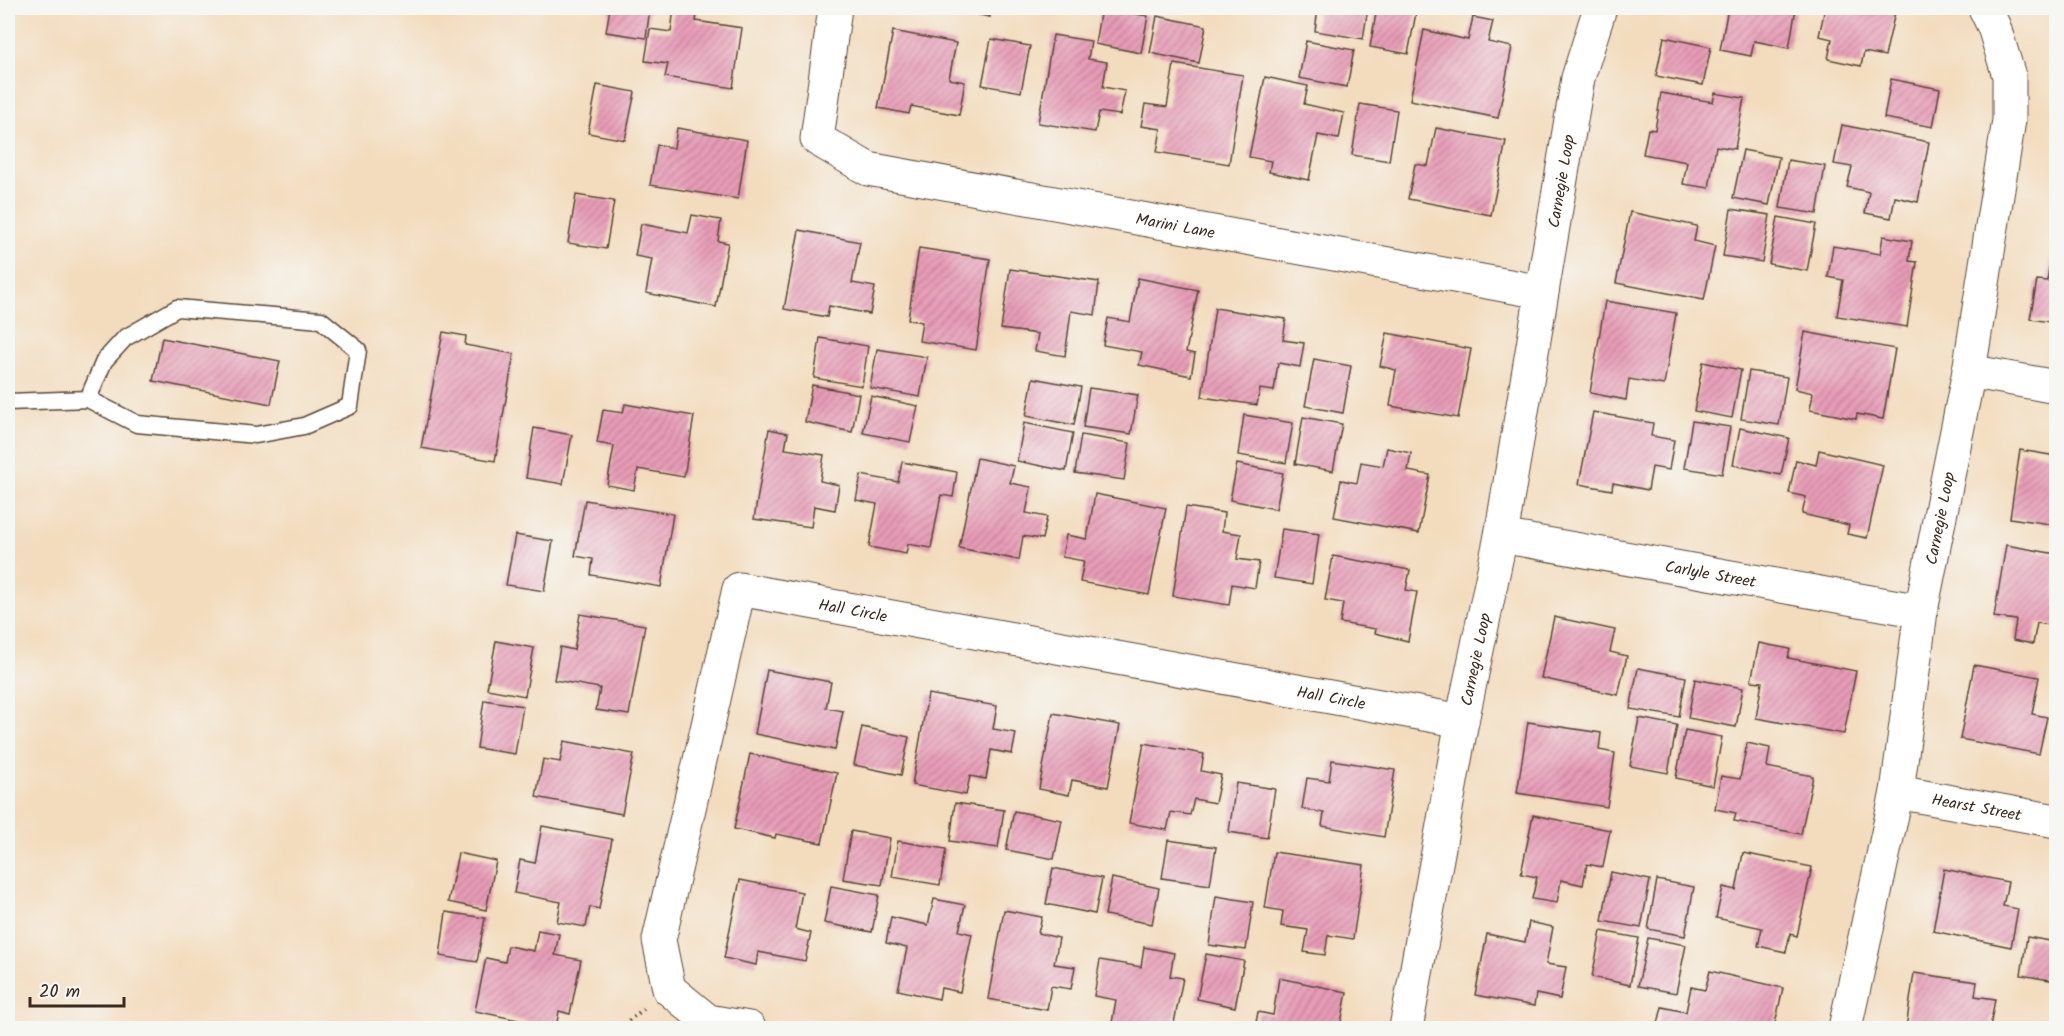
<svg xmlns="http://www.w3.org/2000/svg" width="2064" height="1036" viewBox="0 0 2064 1036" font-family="Kalam,sans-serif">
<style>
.building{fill:url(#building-hatch)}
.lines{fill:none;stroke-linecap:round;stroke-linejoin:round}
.service-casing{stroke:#574536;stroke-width:19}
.minor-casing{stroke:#574536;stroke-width:35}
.path{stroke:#574536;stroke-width:4;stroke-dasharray:1.5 4.5;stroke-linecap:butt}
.service{stroke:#fff;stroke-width:16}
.minor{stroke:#fff;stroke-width:33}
.labels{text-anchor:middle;stroke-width:6;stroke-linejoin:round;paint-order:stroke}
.street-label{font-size:16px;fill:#3b2a1e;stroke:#f6f6f2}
</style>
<defs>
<pattern id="building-hatch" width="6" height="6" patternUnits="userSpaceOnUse" patternTransform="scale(1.5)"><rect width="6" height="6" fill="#e89cb7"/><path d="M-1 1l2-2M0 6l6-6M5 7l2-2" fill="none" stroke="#bd7f94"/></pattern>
</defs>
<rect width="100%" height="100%" fill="#f6f6f2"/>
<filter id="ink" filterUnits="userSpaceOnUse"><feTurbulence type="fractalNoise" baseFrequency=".0167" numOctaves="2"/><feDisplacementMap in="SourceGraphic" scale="12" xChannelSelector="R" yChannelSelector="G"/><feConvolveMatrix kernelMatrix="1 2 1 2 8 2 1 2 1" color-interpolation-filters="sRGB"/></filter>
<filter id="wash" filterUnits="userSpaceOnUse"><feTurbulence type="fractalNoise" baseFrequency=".008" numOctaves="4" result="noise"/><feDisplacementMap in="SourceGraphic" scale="24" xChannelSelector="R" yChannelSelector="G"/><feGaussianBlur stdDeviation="1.35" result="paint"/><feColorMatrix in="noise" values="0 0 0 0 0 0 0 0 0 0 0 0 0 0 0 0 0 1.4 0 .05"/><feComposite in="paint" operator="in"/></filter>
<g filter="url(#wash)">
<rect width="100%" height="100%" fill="#f3dcbe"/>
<g id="blocks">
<path class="building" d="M610 8H650L646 38 606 32Z
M674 8H698L696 21 742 28 733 88 665 77 668 64 645 61 650 29 671 32Z
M946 8H992L990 17Z
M1101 8 1148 16 1141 53 1095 44Z
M1318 8H1368L1363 39 1315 31Z
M1377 8H1417L1408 54 1370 47Z
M1728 8H1796L1789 48 1754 41 1751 56 1720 50Z
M1825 8H1896L1885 56 1864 52 1861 66 1828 59 1832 39 1819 36Z
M1157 16 1206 26 1199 63 1150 53Z
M1473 17 1493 21 1488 42 1512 47 1498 118 1410 100 1424 30 1468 40Z
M893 31 956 43 949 79 965 82 959 115 911 106 909 114 878 108Z
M1053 35 1091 41 1088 59 1107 62 1103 87 1125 91 1120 115 1099 112 1095 132 1038 123Z
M1664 37 1711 47 1703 85 1656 76Z
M991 39 1030 46 1021 92 982 85Z
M1306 41 1354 50 1347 87 1299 78Z
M1174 64 1243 75 1229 164 1157 152 1161 129 1141 126 1145 104 1167 107Z
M1265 77 1308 86 1304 104 1344 113 1339 139 1318 135 1309 180 1269 172 1271 161 1249 157Z
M1891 79 1940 89 1933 127 1884 118Z
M597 85 635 92 625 140 588 133Z
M1661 93 1713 102 1715 93 1744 98 1735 149 1716 146 1709 188 1683 184 1687 162 1643 154 1648 129 1655 130Z
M1360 104 1397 110 1389 161 1352 155Z
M1842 125 1929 142 1918 202 1895 197 1891 218 1865 213 1869 192 1847 187 1852 167 1834 164Z
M677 128 747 140 738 199 650 185 657 145 674 148Z
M1436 128 1506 141 1491 215 1408 199 1415 164 1428 166Z
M1743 150 1779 157 1769 205 1733 198Z
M1788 160 1825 166 1817 214 1780 208Z
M576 195 614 201 606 249 568 243Z
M1731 209 1770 215 1762 262 1723 256Z
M1630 212 1697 226 1694 241 1715 246 1704 300 1616 283Z
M692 215 721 220 718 241 728 243 716 307 646 293 652 259 635 256 641 224 688 233Z
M1778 217 1816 224 1807 271 1769 264Z
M799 230 860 242 852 283 875 287 870 314 829 306 827 317 784 309Z
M1883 236 1912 241 1909 261 1917 262 1907 327 1837 316 1843 280 1828 277 1833 246 1880 254Z
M919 248 990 259 976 350 919 341 922 322 908 319Z
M2052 249 2056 250V323L2030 319 2037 280 2047 281Z
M1010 269 1099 282 1095 315 1071 311 1065 356 1035 351 1038 334 1001 329Z
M1138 278 1198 290 1186 352 1195 354 1191 376 1139 365 1142 352 1103 345 1108 318 1130 322Z
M1605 301 1676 313 1664 385 1629 379 1626 400 1590 393Z
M1215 308 1286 319 1283 340 1304 343 1300 367 1278 363 1274 391 1260 389 1257 405 1202 397Z
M443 332 466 336 465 345 514 354 495 461 421 448Z
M1805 332 1895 349 1883 419 1857 414 1856 419 1810 410 1813 393 1795 389Z
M1387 333 1471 349 1458 418 1390 406 1396 370 1380 366Z
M162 338 280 361 271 404 153 381Z
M820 338 868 346 862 386 814 378Z
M877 349 927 357 920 397 870 388Z
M1314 359 1351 366 1343 413 1305 406Z
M1703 362 1741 370 1732 418 1694 411Z
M1749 371 1787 377 1779 425 1741 419Z
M1033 378 1081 387 1074 425 1026 416Z
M812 385 859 394 852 432 805 422Z
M1089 388 1138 395 1131 434 1083 427Z
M871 396 918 406 910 442 863 433Z
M625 404 694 416 684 477 638 469 634 490 607 485 614 446 597 443 603 410 623 413Z
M1593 412 1653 423 1651 436 1674 440 1669 470 1652 467 1648 490 1613 483 1612 490 1579 484Z
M1244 415 1293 423 1286 463 1238 455Z
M1303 417 1342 424 1333 471 1295 464Z
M1692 421 1730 427 1722 474 1684 468Z
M1024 423 1073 433 1066 471 1017 461Z
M534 428 572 435 563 484 526 478Z
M1740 428 1789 438 1781 475 1733 465Z
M769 429 788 433 785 449 824 455 820 481 839 485 835 510 814 506 811 527 754 519Z
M1081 435 1130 443 1124 480 1075 473Z
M1387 448 1411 453 1408 471 1430 475 1419 533 1334 517 1341 480 1357 483 1361 462 1383 466Z
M1819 450 1883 465 1867 538 1847 534 1849 525 1802 514 1806 497 1789 493 1796 460 1816 465Z
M2020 450 2056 456V525L2010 518Z
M977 458 1014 466 1010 483 1031 487 1026 513 1047 517 1042 539 1023 536 1019 560 959 548Z
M902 462 957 472 953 497 941 495 931 548 908 544 906 554 869 547 877 504 856 500 861 475 898 482Z
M1237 464 1283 473 1276 509 1230 500Z
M1095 494 1166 508 1149 595 1080 582 1084 561 1062 557 1066 535 1087 539Z
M585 500 673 514 661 587 591 575 593 559 575 556Z
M1186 507 1224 513 1222 531 1241 534 1237 559 1259 562 1255 588 1232 584 1229 605 1173 596Z
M1282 529 1319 534 1312 584 1274 578Z
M515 535 553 541 544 591 506 585Z
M2006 545 2056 554V626L2037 623 2033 644 2013 640 2016 620 1994 617Z
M1333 556 1410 570 1406 590 1417 592 1408 641 1375 633 1376 629 1340 623 1343 603 1325 600Z
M580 614 645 625 629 715 596 710 600 688 554 680 560 647 574 650Z
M1554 617 1615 630 1610 652 1627 656 1618 695 1541 678Z
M496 641 534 648 525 696 487 689Z
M1759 643 1790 649 1788 658 1856 671 1844 734 1756 718 1762 682 1751 681Z
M1974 665 2039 677 2032 714 2047 717 2039 754 1960 739Z
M1638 668 1686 677 1679 717 1630 709Z
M767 670 831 682 826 708 843 711 835 750 755 734Z
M1695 679 1743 688 1736 727 1688 718Z
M928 694 997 706 993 729 1016 733 1012 754 991 750 986 779 970 776 966 795 912 785Z
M484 700 523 706 515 754 477 748Z
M1053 713 1120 725 1108 787 1072 780 1069 795 1039 789Z
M1639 718 1677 725 1668 773 1630 766Z
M1528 722 1601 733 1599 750 1615 753 1607 807 1517 793Z
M862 727 909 737 901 775 854 765Z
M1685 730 1722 737 1713 786 1676 778Z
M564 741 634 754 622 814 536 797 543 759 560 762Z
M1144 743 1204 754 1201 771 1221 775 1215 803 1194 799 1190 815 1171 812 1167 830 1129 823Z
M1747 743 1770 748 1767 767 1813 776 1801 834 1734 821 1736 813 1715 809 1721 776 1740 779Z
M750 754 837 773 822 843 776 834 775 838 734 829Z
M1332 760 1395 770 1384 837 1322 826 1324 813 1302 809 1307 778 1329 781Z
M1236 783 1275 789 1267 838 1229 832Z
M955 803 1004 810 998 848 950 841Z
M1014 811 1062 820 1054 859 1006 850Z
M1533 815 1610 830 1603 867 1587 864 1583 885 1561 880 1557 903 1532 899 1537 877 1521 874Z
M542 826 612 839 599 909 590 907 586 927 557 922 561 902 514 893 520 860 535 863Z
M851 831 890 838 882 885 843 879Z
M1168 840 1216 847 1210 885 1162 878Z
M898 841 946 849 940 885 892 877Z
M1274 852 1364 865 1353 939 1328 935 1325 955 1304 952 1308 930 1281 926 1283 911 1265 908Z
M458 853 496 861 486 910 448 902Z
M1743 853 1812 867 1797 936 1790 934 1786 952 1758 946 1762 928 1716 918 1723 887 1736 890Z
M1053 868 1102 878 1095 914 1046 904Z
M1944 869 2008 882 2003 906 2018 909 2011 947 1933 931Z
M1611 872 1650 880 1641 928 1602 921Z
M1112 878 1159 888 1152 924 1105 915Z
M740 880 802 892 795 929 811 933 805 961 758 952 756 965 724 958Z
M1657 880 1694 887 1685 936 1648 929Z
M831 886 879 895 872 932 824 923Z
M1216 896 1253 902 1246 950 1209 945Z
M934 899 965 905 959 931 972 934 960 992 941 988 939 999 898 990 907 948 886 943 891 917 928 925Z
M1004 910 1042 917 1038 933 1059 938 1054 964 1075 967 1071 989 1051 986 1047 1010 988 999Z
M446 912 485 918 477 962 440 956Z
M1529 922 1553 927 1546 964 1566 967 1560 999 1536 994 1534 1006 1475 995 1487 934 1525 942Z
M538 930 559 934 555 955 581 960 570 1014 559 1011 556 1028 475 1011 486 958 505 962 508 946 534 951Z
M1601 931 1639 938 1630 985 1592 977Z
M2027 937 2056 942V981L2021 975Z
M1648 938 1686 945 1676 993 1638 986Z
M1144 947 1174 953 1170 976 1183 978 1173 1028H1142L1112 1023 1116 1000 1094 996 1100 960 1141 967Z
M1206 954 1244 961 1235 1007 1197 999Z
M1710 971 1783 988 1774 1028H1657L1662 1007 1686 1012 1691 987 1705 990Z
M1914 973 1977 982 1975 996 1995 999 1990 1028H1906Z
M1279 978 1347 992 1340 1028H1255L1258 1012 1273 1015Z
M1481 1023 1502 1027V1028H1480Z"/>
</g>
</g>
<g filter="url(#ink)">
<use href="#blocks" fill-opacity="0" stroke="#574536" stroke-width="1.5"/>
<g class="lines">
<g class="service-casing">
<path id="service" d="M8 402 88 399 137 424 256 435 304 426 350 406 358 350 321 320 177 308 125 338 104 361 88 399"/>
</g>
<g class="minor-casing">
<g id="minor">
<path id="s1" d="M835 8 817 139 868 169 1542 292"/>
<path d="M1969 371 2056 387"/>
<path id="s2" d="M1501 536 1921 611"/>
<path id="s3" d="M1897 792 2056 821"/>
<path id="s4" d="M749 1028 708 1021 669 989 659 940 739 589 1462 721"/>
<path id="s5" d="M1406 1028 1462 721 1501 536 1578 78 1600 8"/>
<path id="s6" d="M1845 1028 1897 792 1921 611 1969 371 2009 120V76L1994 27 1985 8"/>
</g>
</g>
<path class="path" d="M619 1028 645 1008"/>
<use href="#service" class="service"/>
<use href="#minor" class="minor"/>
</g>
</g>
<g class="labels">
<g class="street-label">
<text dy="6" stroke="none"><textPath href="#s5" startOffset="861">Carnegie Loop</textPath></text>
<text dy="6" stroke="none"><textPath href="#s1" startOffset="504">Marini Lane</textPath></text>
<text dy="6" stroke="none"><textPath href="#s6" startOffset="519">Carnegie Loop</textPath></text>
<text dy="6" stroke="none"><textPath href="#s2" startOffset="213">Carlyle Street</textPath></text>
<text dy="6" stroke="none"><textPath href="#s4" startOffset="618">Hall Circle</textPath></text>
<text dy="6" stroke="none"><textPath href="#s5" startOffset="375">Carnegie Loop</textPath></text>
<text dy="6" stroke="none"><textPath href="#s4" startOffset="1104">Hall Circle</textPath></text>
<text dy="6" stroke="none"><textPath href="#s3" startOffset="81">Hearst Street</textPath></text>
</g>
</g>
<rect width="2064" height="1036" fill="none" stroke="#f6f6f2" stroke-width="30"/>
<path d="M30 997v9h94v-9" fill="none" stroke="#3b2a1e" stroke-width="3"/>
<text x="39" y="997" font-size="18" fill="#3b2a1e" stroke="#f6f6f2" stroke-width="4.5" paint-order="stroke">20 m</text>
</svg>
